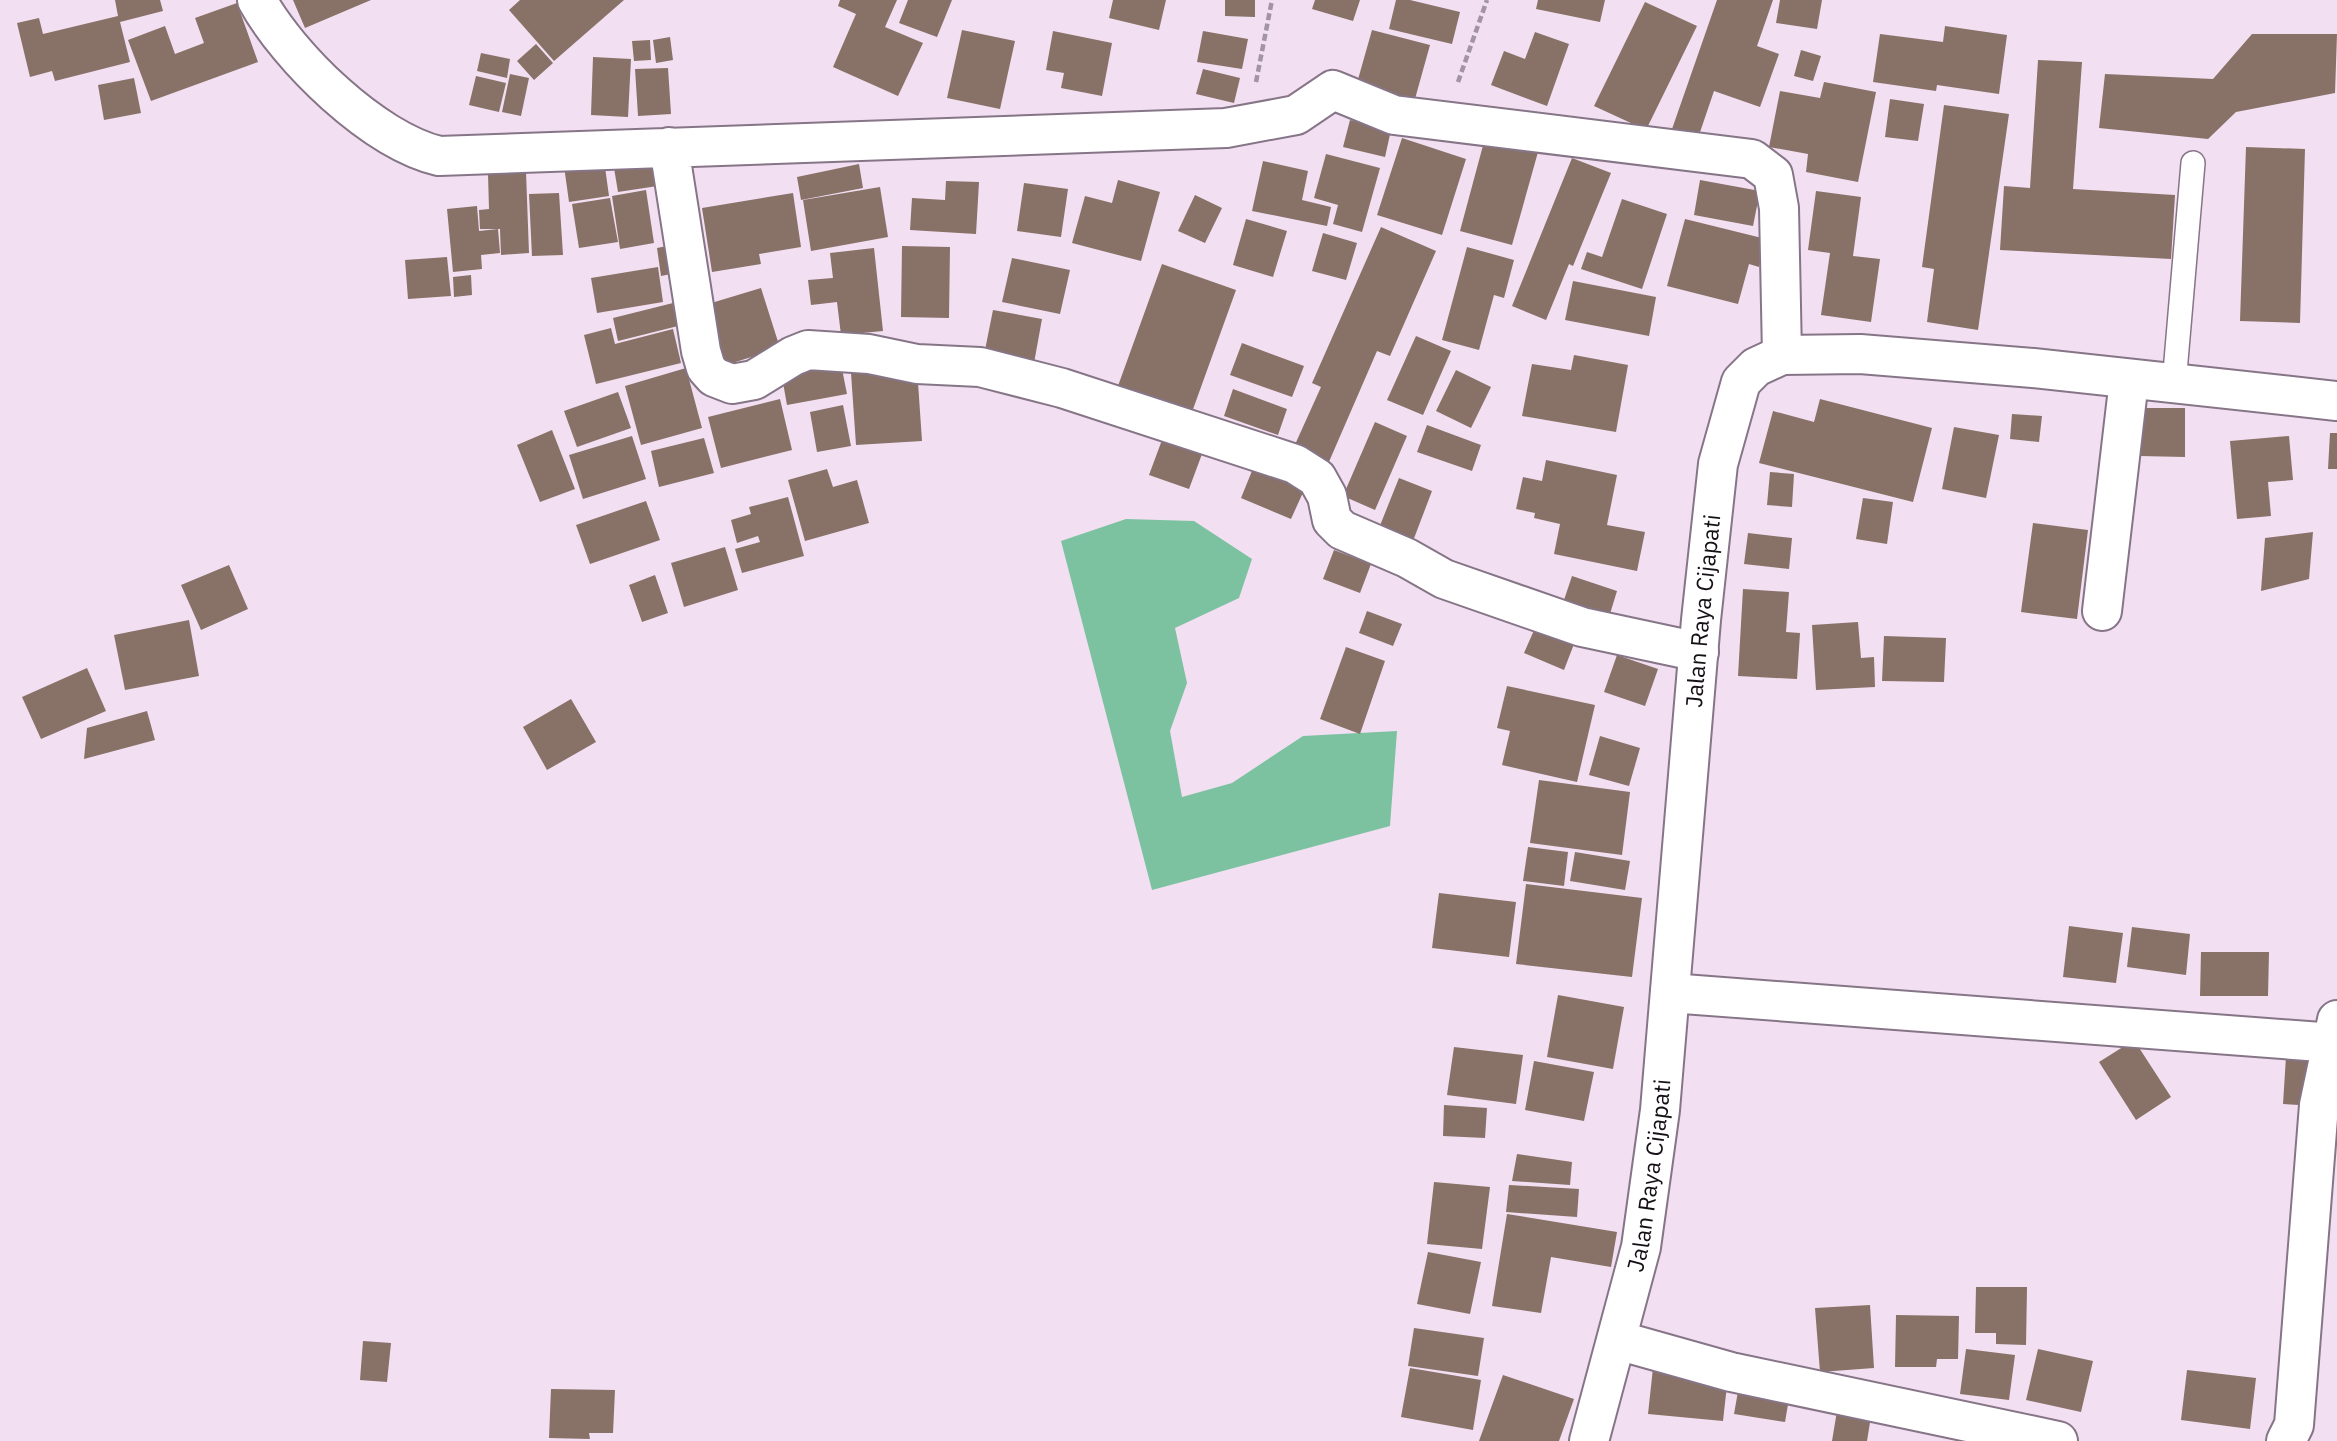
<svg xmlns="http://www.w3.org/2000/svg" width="2337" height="1441" viewBox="0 0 2337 1441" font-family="'IBM Plex Sans',sans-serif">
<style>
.forest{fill:#7cc2a1}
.building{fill:#887167}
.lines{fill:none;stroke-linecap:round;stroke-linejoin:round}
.service-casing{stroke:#867587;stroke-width:26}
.minor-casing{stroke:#867587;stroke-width:42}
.primary-casing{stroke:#867587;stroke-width:42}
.path{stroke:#a294a3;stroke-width:4.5;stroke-dasharray:7 3.5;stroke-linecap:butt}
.service{stroke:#fff;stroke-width:23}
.minor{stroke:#fff;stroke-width:38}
.primary{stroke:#fff;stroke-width:38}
.labels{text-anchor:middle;stroke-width:5;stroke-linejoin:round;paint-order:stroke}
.street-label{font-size:23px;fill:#150f16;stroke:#fdedfd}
</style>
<rect width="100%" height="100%" fill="#f2dff2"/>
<path class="forest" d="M1126 519 1194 521 1252 559 1239 598 1175 628 1187 683 1170 731 1182 797 1232 783 1303 736 1397 731 1390 826 1152 890 1061 541Z"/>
<path class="building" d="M115 0H160L163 11 120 22 130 62 55 81 52 71 30 77 17 23 39 18 43 34 118 16Z
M293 0H371L305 28Z
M520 0H624L554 61 509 10Z
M840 0H897L885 27 923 43 898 96 833 67 856 14 838 6Z
M908 0H952L937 37 899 23Z
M1113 0H1166L1159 30 1109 18Z
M1225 0H1255V17L1225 16Z
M1315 0H1360L1353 21 1312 9Z
M1396 0H1410L1460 12 1452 44 1389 29Z
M1538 0H1605L1600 22 1536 9Z
M1717 0H1773L1757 46 1779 54 1760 107 1714 91 1698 138 1672 129Z
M1780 0H1822L1817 29 1776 23Z
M1645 2 1697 26 1646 130 1594 106Z
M237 3 258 62 151 101 128 40 165 26 175 54 204 43 195 18Z
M1945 26 2007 35 1999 94 1937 85 1936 91 1873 82 1880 34 1943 42Z
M962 30 1015 41 1000 109 947 98Z
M1372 30 1430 45 1413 106 1355 90Z
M1053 31 1112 43 1102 96 1061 88 1064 73 1046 70Z
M1203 31 1248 39 1242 69 1197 62Z
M1535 32 1569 44 1547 106 1491 85 1504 51 1525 59Z
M2252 34H2337L2335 93 2236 112 2208 139 2099 128 2105 74 2213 79Z
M670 37 673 60 656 63 653 40Z
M650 40 651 60 634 61 632 41Z
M536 44 553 63 534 80 517 61Z
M1801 50 1821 56 1813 81 1794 76Z
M481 53 510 59 507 78 477 71Z
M593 57 631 59 628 117 591 115Z
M2038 60 2082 62 2073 189 2175 195 2171 259 2000 250 2004 186 2030 188Z
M668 68 671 114 638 116 635 69Z
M1203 69 1240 78 1234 103 1196 94Z
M510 74 529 78 521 116 502 112Z
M476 76 506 83 499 112 469 105Z
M134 78 141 113 104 120 98 85Z
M1824 82 1876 92 1858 182 1806 172 1808 154 1769 147 1780 91 1820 98Z
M1890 99 1924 104 1918 141 1885 137Z
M1944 105 2009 114 1978 330 1927 322 1934 269 1922 267Z
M1350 120 1391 130 1385 157 1343 147Z
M1402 138 1466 159 1442 235 1377 215Z
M1485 138 1538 152 1512 245 1460 231Z
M2246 147 2305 149 2300 323 2240 321Z
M1326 154 1380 168 1362 232 1333 224 1338 205 1314 198Z
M659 155 664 185 618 192 613 162Z
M1572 158 1611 173 1573 266 1569 264 1546 320 1512 306Z
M604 160 609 196 569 202 564 166Z
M1263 161 1308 171 1302 200 1331 207 1327 226 1252 211Z
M859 164 863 188 801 200 797 177Z
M526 172 529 253 501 255 500 229H480L479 210 489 209 488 174Z
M1118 180 1160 192 1141 261 1072 243 1085 196 1112 203Z
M1700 180 1760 191 1753 226 1694 215Z
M946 181 979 182 976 234 910 230 912 198 945 200Z
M1024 183 1068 189 1061 237 1017 231Z
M880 187 888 237 811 251 803 200Z
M646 190 654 243 620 249 612 196Z
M1816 191 1861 197 1853 256 1880 259 1871 322 1821 315 1830 253 1808 250Z
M559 193 563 255 532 256 529 194Z
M793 193 801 247 759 254 761 264 712 272 702 208Z
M1195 195 1222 208 1205 243 1178 231Z
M610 198 618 242 579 248 572 204Z
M1622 199 1667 214 1642 289 1581 269 1587 252 1602 257Z
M477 206 479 231 498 229 500 253 481 255 482 269 453 272 447 209Z
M1246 219 1287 231 1273 277 1233 265Z
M1685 219 1766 239 1759 267 1749 264 1738 304 1667 286Z
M1381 227 1436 251 1390 356 1377 351 1328 464 1293 449 1321 387 1312 383Z
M1323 233 1357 243 1346 280 1312 271Z
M672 245 676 273 661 276 657 248Z
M902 246 950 247 949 318 901 317Z
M1467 247 1514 260 1504 298 1494 295 1479 350 1442 340Z
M874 248 883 331 841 335 837 302 811 305 808 280 833 278 830 253Z
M447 257 451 296 408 299 405 260Z
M1012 258 1070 270 1060 314 1002 302Z
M1162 264 1236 290 1192 412 1118 386Z
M658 267 663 302 597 313 591 278Z
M471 275 472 295 454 297 453 277Z
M1573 281 1656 297 1649 336 1565 320Z
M761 288 780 348 726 365 708 304Z
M677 302 682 325 618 341 613 318Z
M993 310 1042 319 1034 363 984 355Z
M611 328 615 344 673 329 681 363 596 384 584 335Z
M1416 336 1451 351 1423 415 1387 400Z
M1242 343 1304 366 1292 397 1230 375Z
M1574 355 1628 365 1616 432 1522 416 1532 364 1571 370Z
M841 364 847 394 787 405 782 377Z
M686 368 702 428 641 445 625 386Z
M917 368 922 441 856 445 851 373Z
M1456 370 1491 387 1471 428 1436 411Z
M1233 389 1287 409 1278 435 1224 416Z
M618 392 631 428 577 447 564 411Z
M780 399 792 450 721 468 708 417Z
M1820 399 1932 428 1913 502 1759 463 1773 411 1814 422Z
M843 405 851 446 817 452 810 412Z
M2141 408H2185V457L2140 456Z
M2012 414 2042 416 2039 442 2010 439Z
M1375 422 1407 436 1375 510 1343 496Z
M1427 425 1481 445 1472 471 1417 452Z
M1954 427 1999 435 1986 498 1942 489Z
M552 430 575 489 540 502 517 445Z
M2330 433H2337V469H2328Z
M632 436 646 479 583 499 569 455Z
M2289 436 2293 480 2268 482 2271 516 2237 519 2230 441Z
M704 438 714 473 659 487 651 451Z
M1162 440 1202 454 1189 489 1149 475Z
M1546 460 1617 475 1607 525 1645 532 1637 571 1554 554 1560 524 1534 518 1535 513 1516 509 1523 477 1542 481Z
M1254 466 1305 488 1291 519 1241 498Z
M827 469 833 487 857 480 869 523 805 541 788 480Z
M1770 472 1794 474 1792 507 1767 505Z
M1399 478 1432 491 1413 541 1379 528Z
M788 497 804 556 742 573 735 549 760 542 758 536 737 543 731 520 751 514 749 507Z
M1863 498 1893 502 1887 544 1856 539Z
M646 501 660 540 590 564 576 525Z
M2033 523 2088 530 2077 619 2021 612Z
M2313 532 2309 579 2261 591 2265 538Z
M1748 533 1792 538 1789 569 1744 564Z
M725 547 738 590 684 607 671 563Z
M1334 550 1371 564 1360 593 1323 579Z
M229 565 248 609 201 630 181 585Z
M655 575 668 613 642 622 629 585Z
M1572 576 1617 591 1609 617 1563 603Z
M1743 589 1789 592 1786 632 1800 633 1797 679 1738 676Z
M1367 611 1402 624 1393 646 1359 633Z
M189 620 199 676 125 690 114 635Z
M1858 622 1861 658 1874 657 1875 687 1816 690 1812 625Z
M1535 628 1574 644 1564 670 1524 653Z
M1884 636 1946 638 1944 682 1882 681Z
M1346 647 1385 661 1360 734 1320 719Z
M1617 655 1658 669 1645 706 1604 692Z
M87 668 106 711 41 739 22 697Z
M1507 686 1595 705 1577 782 1502 765 1510 731 1497 728Z
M571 699 596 742 547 770 523 727Z
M147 711 155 740 84 759 87 728Z
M1600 736 1640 748 1629 786 1589 775Z
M1539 780 1630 792 1622 855 1530 843Z
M1528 847 1568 852 1564 886 1523 881Z
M1575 852 1630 861 1625 890 1570 881Z
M1526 884 1642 898 1632 977 1516 964Z
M1439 893 1516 902 1509 957 1432 948Z
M2069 926 2123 933 2116 983 2063 977Z
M2132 927 2190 934 2186 975 2127 967Z
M2201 952H2269L2268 996H2200Z
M1558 995 1624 1007 1613 1069 1547 1057Z
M2134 1040 2171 1097 2136 1120 2099 1062Z
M2287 1041 2321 1042 2317 1106 2283 1104Z
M1454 1047 1523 1055 1516 1104 1447 1095Z
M1534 1061 1594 1072 1584 1121 1525 1110Z
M1444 1105 1487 1108 1485 1138 1443 1136Z
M1517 1154 1572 1162 1570 1185 1512 1181Z
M1434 1182 1490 1187 1482 1249 1427 1244Z
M1509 1185 1579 1189 1577 1217 1506 1212Z
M1507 1214 1617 1232 1611 1267 1551 1257 1541 1313 1492 1306Z
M1428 1252 1481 1262 1470 1314 1417 1304Z
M1976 1287H2027L2026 1345 1996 1344V1333H1975Z
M1870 1305 1874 1368 1820 1372 1815 1308Z
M1896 1315 1959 1316 1958 1359H1937L1936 1367H1895Z
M1414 1328 1484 1338 1478 1376 1408 1366Z
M363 1341 391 1343 387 1382 360 1380Z
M1966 1349 2015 1355 2009 1400 1960 1394Z
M2038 1349 2093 1361 2081 1412 2026 1400Z
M1410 1368 1481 1380 1473 1430 1401 1417Z
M1653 1368 1728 1376 1723 1421 1648 1414Z
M2187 1370 2256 1378 2250 1429 2181 1420Z
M1503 1375 1574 1399 1559 1441H1479Z
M1740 1380 1791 1387 1785 1422 1734 1414Z
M551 1389 615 1390 613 1433H589L590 1439 549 1438Z
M1838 1405 1872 1410 1867 1441H1832Z"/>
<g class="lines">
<g class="service-casing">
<path id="service" d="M2174 384 2193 163"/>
</g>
<g class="minor-casing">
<path id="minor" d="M257 0C289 58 373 140 439 156L1226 128 1296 115 1333 90 1394 115 1752 159 1773 175 1779 208 1782 355
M669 147 701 351 706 368 714 377 732 384 754 380 793 356 808 350 869 354 917 364 980 367 1062 388 1295 464 1317 478 1327 496 1332 520 1342 530 1407 558 1444 579 1582 627 1699 652
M2102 611 2129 380
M1670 993 2334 1043
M1617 1340 1731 1372 2058 1441
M2286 1441 2294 1425 2319 1105 2337 1020"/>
</g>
<g class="primary-casing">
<g id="primary">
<path id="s1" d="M1589 1441 1641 1247 1660 1110 1701 620 1718 464 1741 382 1756 367 1782 355 1860 354 2033 368 2337 401"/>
</g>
</g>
<path class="path" d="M1256 82 1272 0
M1458 82 1487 0"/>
<use href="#service" class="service"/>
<use href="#minor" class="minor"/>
<use href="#primary" class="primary"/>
</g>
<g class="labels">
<g class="street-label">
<text dy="8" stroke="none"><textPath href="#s1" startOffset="840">Jalan Raya Cijapati</textPath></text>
<text dy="8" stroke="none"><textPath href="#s1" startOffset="273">Jalan Raya Cijapati</textPath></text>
</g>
</g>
</svg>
